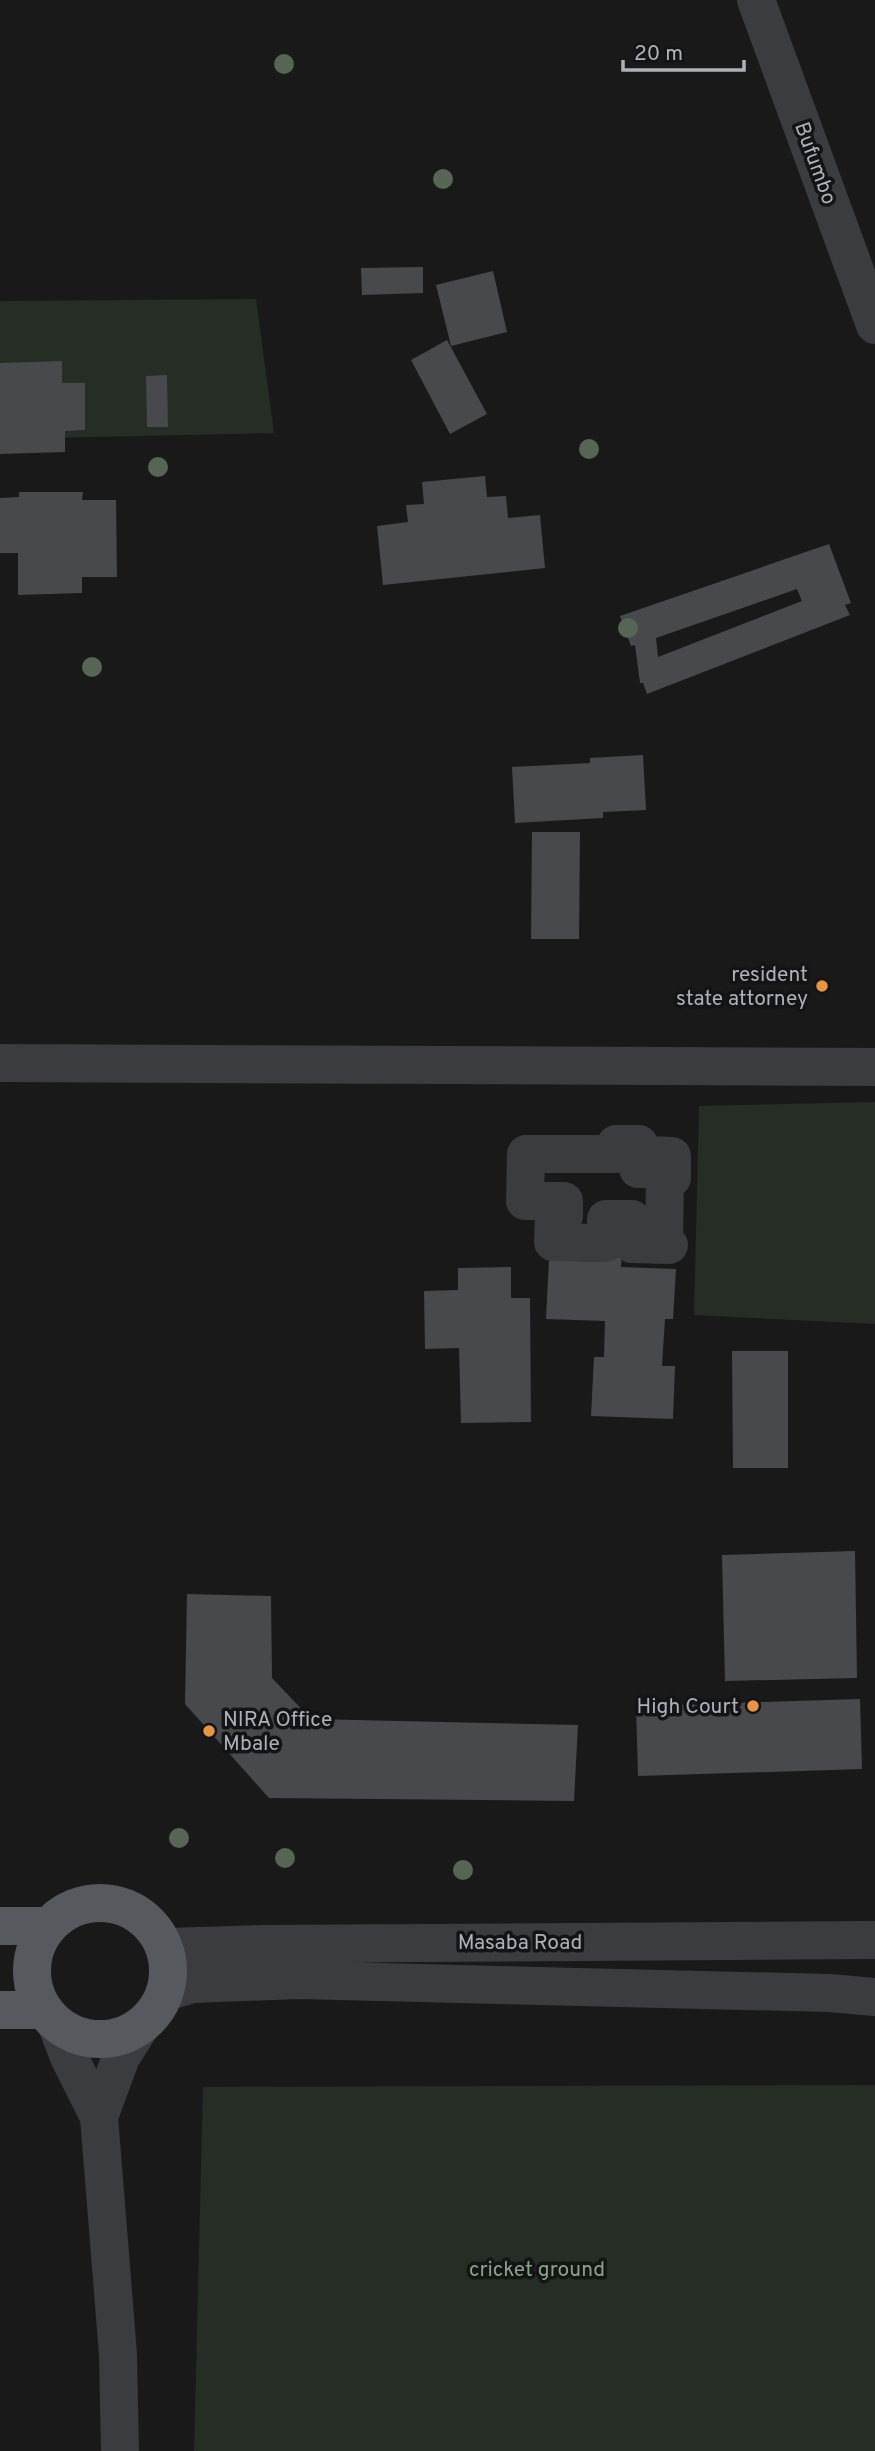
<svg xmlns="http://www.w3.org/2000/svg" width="875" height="2451" viewBox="0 0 875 2451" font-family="Overpass,sans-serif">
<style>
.green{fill:#252d25}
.building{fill:#48494d;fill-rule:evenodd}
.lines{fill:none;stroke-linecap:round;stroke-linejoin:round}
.minor{stroke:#3a3c3f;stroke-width:38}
.major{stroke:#56595e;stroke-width:38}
.tree{fill:#566554}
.poi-dot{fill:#e69545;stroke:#141416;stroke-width:2.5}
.labels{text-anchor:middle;stroke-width:7;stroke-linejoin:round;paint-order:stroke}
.street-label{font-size:21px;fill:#acb2b9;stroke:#141416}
.poi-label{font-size:21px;fill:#acb2b9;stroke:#141416;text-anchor:end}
.park-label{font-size:21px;fill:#87a384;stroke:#141416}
</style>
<rect width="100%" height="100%" fill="#19191a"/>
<path class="green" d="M256 299 274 433 0 439V301Z
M875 1102V1324L694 1315 699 1106Z
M875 2085V2451H194L203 2087Z"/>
<path class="building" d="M423 267V293L362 295 361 268Z
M493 271 507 332 451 346 436 285Z
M447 340 487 414 450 434 411 360Z
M62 361V383H85V430L65 431V452L0 454V363Z
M167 375 168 427H147L146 376Z
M485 476 487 497 506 496 508 518 540 515 545 568 383 585 377 526 408 522 406 505 424 504 422 482Z
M19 492H83L82 500H116L117 577H82V593L18 595V553H0V498L19 497Z
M829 544 851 603 845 605 850 615 647 694 643 683H640L635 645 631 646 620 616ZM797 589 802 601 658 657 656 638Z
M643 755 646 810 603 812V818L515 823 512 767 590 763V758Z
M532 832H580L579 939H531Z
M600 1252 622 1253 621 1267 676 1269 673 1319H665L662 1366H675L673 1419 591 1416 594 1357H604L605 1321 546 1319 549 1260 599 1262Z
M511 1267V1298H530L531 1422 461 1423 459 1348 425 1349 424 1291 458 1290V1268Z
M732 1351H788V1468H733Z
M855 1551 857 1678 725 1681 722 1555Z
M187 1594 271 1596 272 1678 311 1719 578 1725 574 1801 269 1798 185 1704Z
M860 1699 862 1769 638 1776 636 1706Z"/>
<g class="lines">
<path class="minor" d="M756 0 875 325
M0 1063 875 1067
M669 1245 632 1244V1219H606V1243L553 1242 554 1216H564V1201H525L526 1154H616V1144H639L638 1169H648V1155L672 1156V1178H665L664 1245H669
M166 1947 265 1944 875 1940
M166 1992 192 1984 298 1980 830 1993 875 1997
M57 2026 69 2057 99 2117 118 2354 120 2451
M99 2117 121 2057 140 2027"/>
<path class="major" d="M32 1971a68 68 0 1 1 136 0a68 68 0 1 1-136 0Z
M0 1926H47
M0 2010H42"/>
</g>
<g class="tree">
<circle cx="284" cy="64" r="10"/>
<circle cx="443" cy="179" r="10"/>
<circle cx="589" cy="449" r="10"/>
<circle cx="158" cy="467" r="10"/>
<circle cx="628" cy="628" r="10"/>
<circle cx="92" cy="667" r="10"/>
<circle cx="179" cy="1838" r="10"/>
<circle cx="285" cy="1858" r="10"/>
<circle cx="463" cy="1870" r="10"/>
</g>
<g class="poi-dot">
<circle cx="822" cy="986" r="7"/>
<circle cx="753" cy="1706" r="7"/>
<circle cx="209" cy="1731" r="7"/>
</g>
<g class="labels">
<g class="street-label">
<text transform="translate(816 163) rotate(70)" y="7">Bufumbo</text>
<text x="520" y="1949">Masaba Road</text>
</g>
<g class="poi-label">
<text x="808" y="981">resident<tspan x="808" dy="24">state attorney</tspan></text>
<text x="739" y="1713">High Court</text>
<text x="223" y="1726" text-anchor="start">NIRA Office<tspan x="223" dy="24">Mbale</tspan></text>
</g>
<g class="park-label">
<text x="537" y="2276">cricket ground</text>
</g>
</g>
<path d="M623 60v10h121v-10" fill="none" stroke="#acb2b9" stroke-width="3.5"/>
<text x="634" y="60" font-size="21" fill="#acb2b9" stroke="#141416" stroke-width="5" paint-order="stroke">20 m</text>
</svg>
